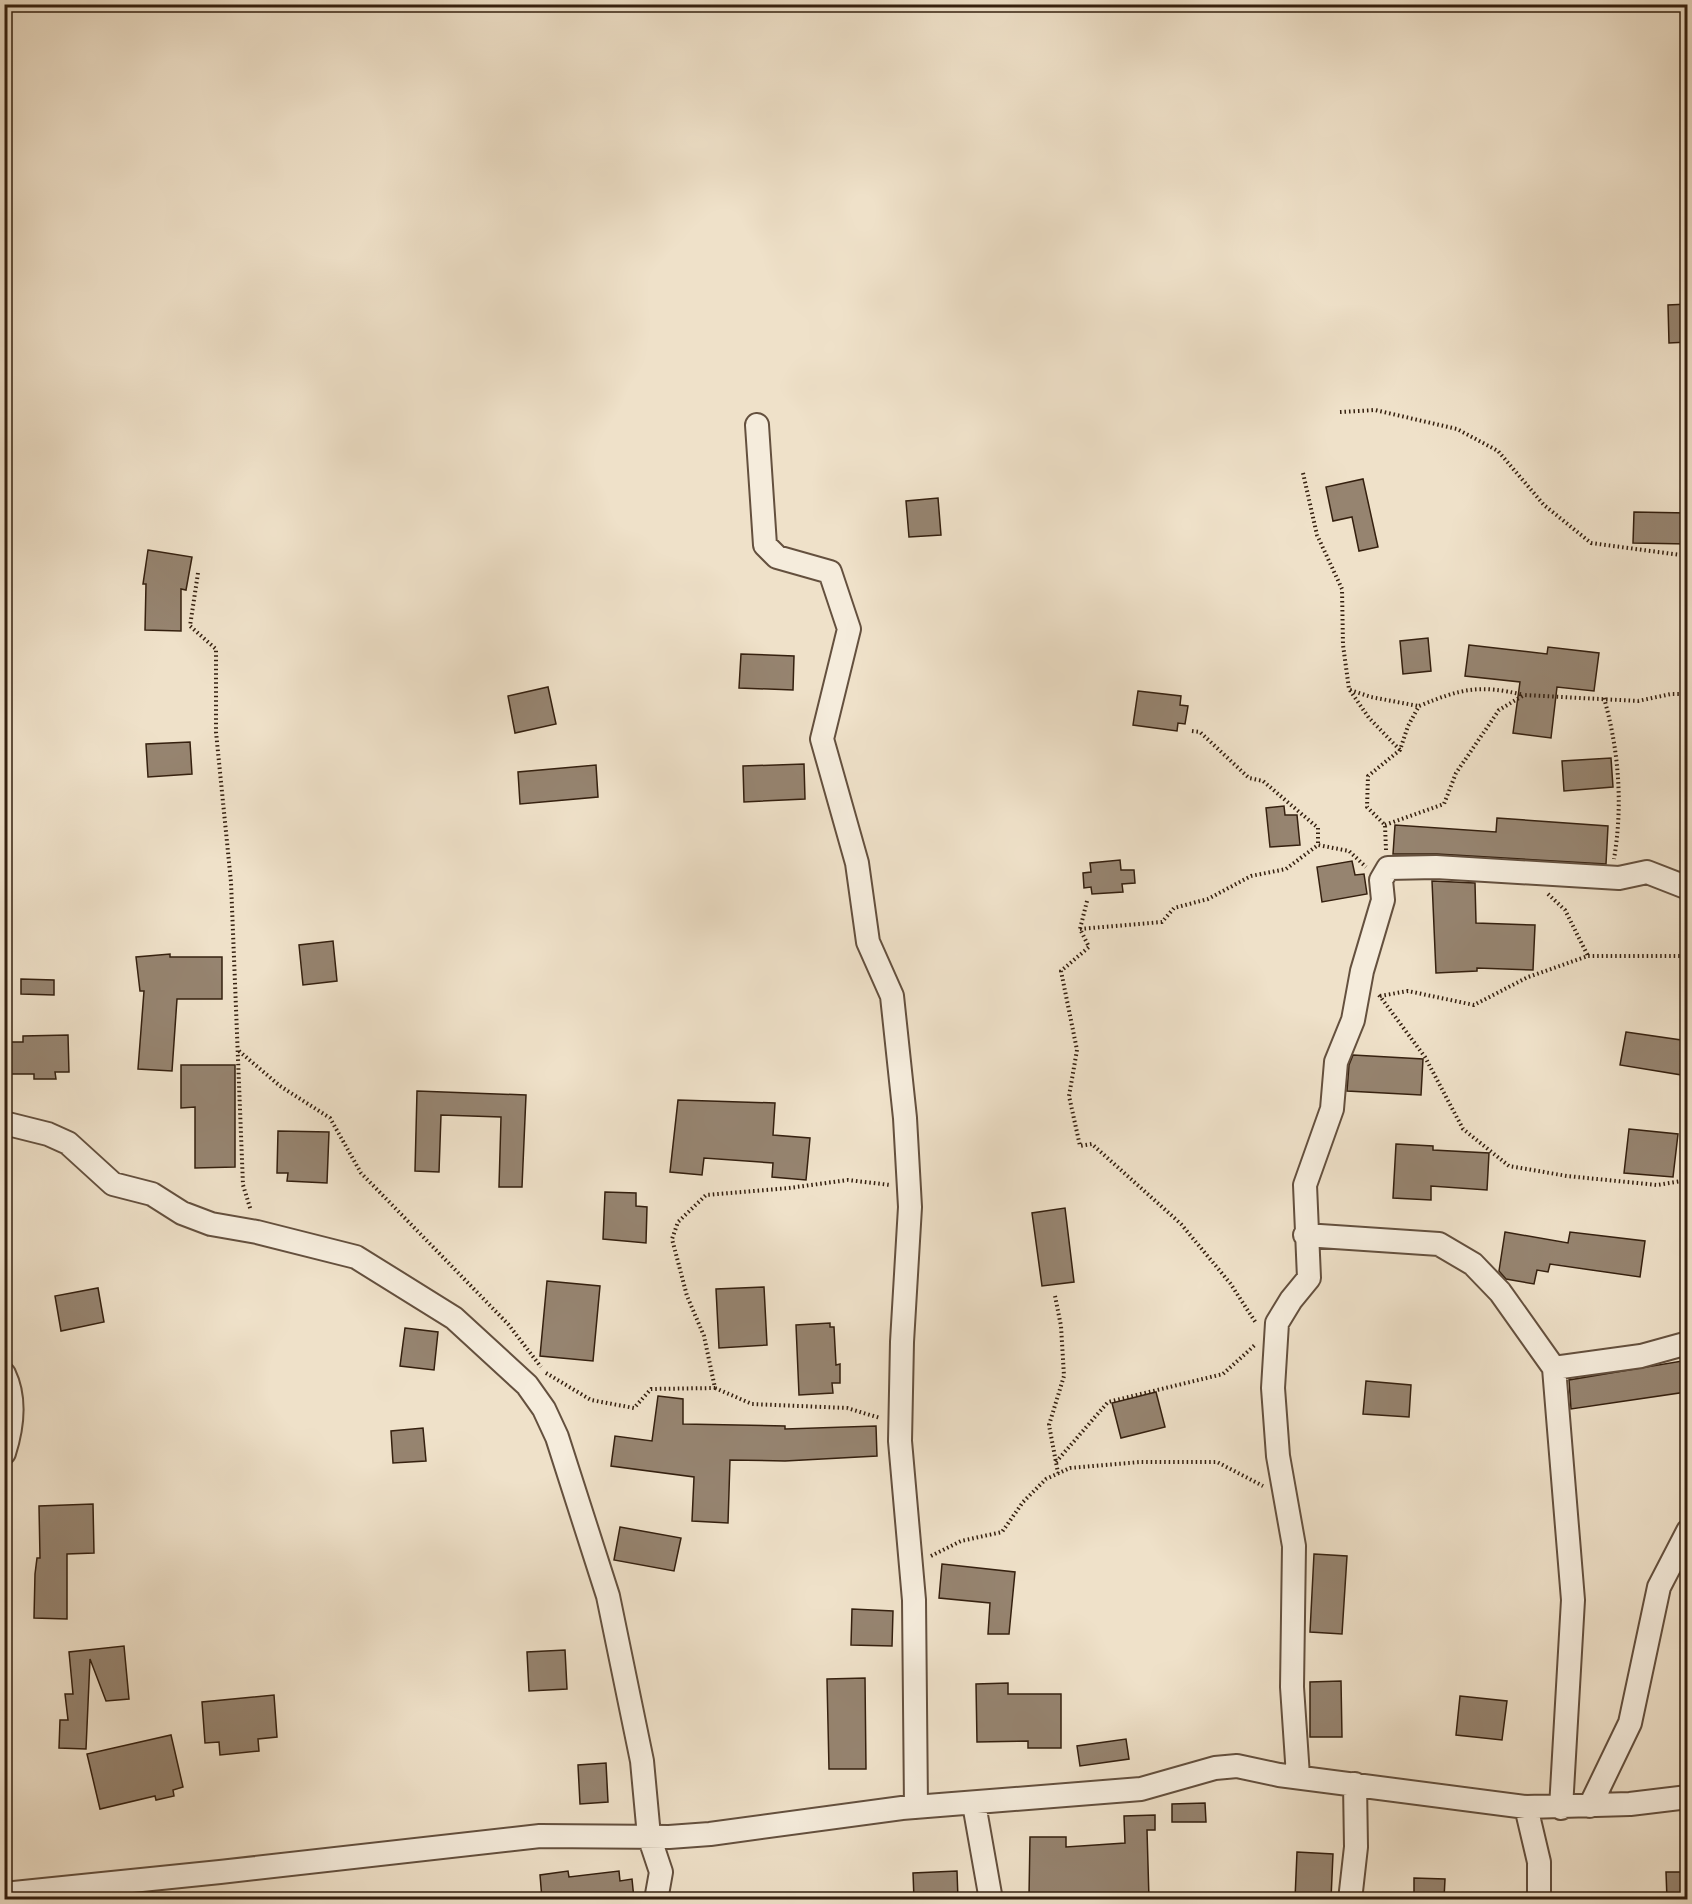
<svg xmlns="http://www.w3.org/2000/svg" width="1692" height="1904" viewBox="0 0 1692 1904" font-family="'IM FELL DW Pica',serif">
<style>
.building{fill:#968470;stroke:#35200f;stroke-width:1.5}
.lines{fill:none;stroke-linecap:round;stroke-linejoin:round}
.minor-casing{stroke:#64503e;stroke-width:26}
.path{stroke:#35200f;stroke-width:4;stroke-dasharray:1.5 3;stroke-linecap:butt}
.minor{stroke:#f5ecdc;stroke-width:22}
</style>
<rect width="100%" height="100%" fill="#efe1c9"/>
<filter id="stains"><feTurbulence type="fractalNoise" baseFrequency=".00333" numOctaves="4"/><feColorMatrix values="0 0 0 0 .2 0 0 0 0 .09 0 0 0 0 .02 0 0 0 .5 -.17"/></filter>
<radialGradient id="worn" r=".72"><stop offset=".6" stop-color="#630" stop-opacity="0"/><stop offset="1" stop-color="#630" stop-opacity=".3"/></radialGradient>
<path class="building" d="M1688 304V342L1669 343 1668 305Z
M1363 479 1378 547 1359 551 1352 517 1333 521 1326 487Z
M938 498 941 535 909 537 906 501Z
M1634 512 1688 513V544L1633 543Z
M148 550 192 557 186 590 181 589V631L145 630 146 584H143Z
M1428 638 1431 671 1403 674 1400 641Z
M1469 645 1547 654 1548 647 1599 653 1594 691 1557 687 1551 738 1513 733 1520 682 1465 676Z
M741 654 794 656 793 690 739 688Z
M548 687 556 724 515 733 508 696Z
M1138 691 1181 696 1180 705 1188 706 1185 724 1178 723 1177 731 1133 725Z
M190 742 192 774 148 777 146 744Z
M1611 758 1613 787 1564 791 1562 761Z
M804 764 805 799 744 802 743 766Z
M596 765 598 797 520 804 518 772Z
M1284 806 1285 815H1297L1300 845 1270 847 1266 808Z
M1497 818 1608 826 1606 864 1437 854H1393L1395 825 1496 832Z
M1120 860 1121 870H1134L1135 883 1122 884 1123 892 1092 894 1091 887 1084 888 1083 873 1091 872 1090 863Z
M1352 861 1355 875 1364 874 1367 894 1322 902 1317 867Z
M1432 881 1475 883 1476 923 1535 925 1533 970 1477 968V971L1436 973Z
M333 941 337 981 303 985 299 945Z
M170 954V957H222V999H177L172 1071 138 1069 144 991H140L136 957Z
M21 979 54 980V995L21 994Z
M1626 1032 1688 1041V1076L1620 1065Z
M68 1035 69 1072H55L56 1079H34V1074H4V1042H23V1036Z
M1353 1055 1423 1059 1421 1095 1347 1091 1349 1065Z
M181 1065H235V1167L195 1168V1107L181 1108Z
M417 1091 526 1095 522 1187H499L501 1117 441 1115 439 1172 415 1171Z
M678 1100 775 1103 773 1135 810 1138 806 1180 772 1177 773 1163 704 1158 702 1175 670 1172Z
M1629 1129 1678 1134 1673 1177 1624 1173Z
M278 1131 329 1132 327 1183 287 1181 288 1173H277Z
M1396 1144 1433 1146V1150L1489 1153 1487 1190 1431 1186V1200L1393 1198Z
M605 1192 636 1193V1206L647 1207 646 1243 603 1239Z
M1065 1208 1074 1282 1042 1286 1032 1213Z
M1505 1232 1568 1243 1570 1232 1645 1241 1640 1277 1550 1264 1548 1272 1537 1270 1534 1284 1506 1279 1499 1271Z
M547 1281 600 1286 593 1361 540 1356Z
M764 1287 767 1345 719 1348 716 1289Z
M98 1288 104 1322 61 1331 55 1296Z
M830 1323V1327H834L836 1365 840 1364V1383H832L833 1393 799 1395 796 1325Z
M405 1328 438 1332 434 1370 400 1366Z
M1682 1361 1686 1392 1571 1409 1569 1380Z
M1366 1381 1411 1385 1409 1417 1363 1414Z
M1156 1392 1165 1427 1121 1438 1112 1403Z
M658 1396 683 1399V1424L785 1426V1429L876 1426 877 1456 785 1461 730 1460 728 1523 692 1521 694 1477 611 1466 615 1436 652 1441Z
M423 1428 426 1461 393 1463 391 1431Z
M93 1504 94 1553 67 1554V1619L34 1618 35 1574 37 1558H40L39 1506Z
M620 1527 681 1538 674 1571 614 1560Z
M1314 1554 1347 1556 1342 1634 1310 1632Z
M942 1564 1015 1572 1009 1634H988L990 1603 939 1598Z
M852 1609 893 1611 892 1646 851 1645Z
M124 1646 129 1699 106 1701 90 1659 86 1749 59 1748 60 1720H68L65 1694H73L69 1652Z
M565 1650 567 1689 529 1691 527 1652Z
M865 1678 866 1769H829L827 1679Z
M1341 1681 1342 1737H1310V1682Z
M1008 1683V1694H1061V1748H1028V1741L977 1742 976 1684Z
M274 1695 277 1737 258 1739 259 1751 220 1755 219 1742 205 1743 202 1702Z
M1460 1696 1507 1701 1502 1740 1456 1735Z
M171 1735 183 1787 173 1790 174 1796 156 1800 155 1796 100 1809 87 1754Z
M1126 1739 1129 1759 1080 1766 1077 1746Z
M606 1763 608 1802 580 1804 578 1765Z
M1205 1803 1206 1822H1172V1804Z
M1155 1815V1830H1147L1149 1899H1073V1897L1029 1896 1030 1837H1066V1847L1125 1843 1124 1816Z
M1297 1852 1333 1854 1331 1899H1295Z
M568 1871 569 1877 619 1871 620 1881 632 1879 634 1899H542L540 1875Z
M957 1871 958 1899H914L913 1873Z
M1666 1872H1688V1899H1667Z
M1414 1878 1445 1879 1444 1899H1414Z"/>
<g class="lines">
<g class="minor-casing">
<path id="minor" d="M757 425 765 545 777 557 830 572 849 629 822 739 857 863 868 942 892 996 905 1118 910 1207 902 1342 900 1441 914 1600 916 1807
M4 1123 48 1134 68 1143 113 1184 152 1194 182 1213 211 1224 257 1232 356 1257 454 1318 527 1385 544 1409 557 1437 608 1596 642 1761 649 1836 661 1872 656 1900
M1305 1235 1439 1244 1473 1264 1500 1292 1554 1368 1573 1600 1561 1808
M1554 1368 1641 1356 1688 1343
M4 1374C16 1399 12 1428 4 1453
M1298 1776 1292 1687 1294 1546 1278 1456 1273 1388 1277 1323 1291 1300 1309 1278 1305 1185 1332 1109 1336 1062 1353 1020 1362 971 1383 900 1381 880 1388 868 1436 867 1619 878 1647 872 1688 888
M974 1804 991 1900
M1590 1806 1630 1723 1659 1587 1688 1531
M1526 1807 1539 1862V1900
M4 1894 220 1872 540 1836 669 1837 710 1834 902 1808 1141 1789 1215 1768 1237 1766 1279 1775 1526 1807 1630 1804 1688 1797
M1350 1900 1356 1847 1355 1784"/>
</g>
<path class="path" d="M1340 412 1375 410 1457 429 1498 451 1544 505 1591 543 1688 556
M1303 473 1317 535 1342 589 1343 645 1349 689 1369 718 1400 750
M198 573 190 626 216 649V732L231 882 243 1185 251 1211
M1350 690 1371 697 1418 706
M1604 698C1619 751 1623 805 1614 859
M1192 731 1200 732 1249 778 1263 781 1318 828V845
M1385 825 1444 804 1456 773 1499 710 1524 695 1638 701 1671 694H1688
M1386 850 1385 825 1367 807 1368 776 1400 750 1408 726 1419 706C1461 689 1478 684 1524 695
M1548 894 1565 910 1588 956
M1087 901 1080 929 1089 947 1061 971 1077 1050 1069 1096 1080 1146 1092 1144 1181 1224 1230 1283 1256 1323
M1080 929 1162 922 1174 908 1208 899 1251 876 1286 869 1318 845 1349 851 1366 867
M1379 995 1425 1057 1463 1129 1509 1166 1567 1176 1657 1185 1688 1180
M1380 996 1408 991 1474 1005 1528 977 1588 956H1688
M239 1051 280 1086 330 1118 361 1173 508 1324 541 1367
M1055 1296 1061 1326 1064 1376 1049 1425 1058 1473
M546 1373 591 1400 634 1408 651 1389 715 1388 704 1336 687 1296 672 1239 678 1222 706 1195 789 1188 848 1180 890 1185
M715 1388 752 1404 847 1408 880 1418
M1056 1462 1108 1402 1223 1374 1256 1344
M931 1556 961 1541 1002 1532 1023 1502 1046 1479 1070 1468 1140 1462H1217L1263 1486"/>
<use href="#minor" class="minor"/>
</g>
<rect width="1692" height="1904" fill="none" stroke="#efe1c9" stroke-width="24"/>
<rect x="6" y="6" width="1680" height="1892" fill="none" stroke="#35200f" stroke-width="3"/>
<rect x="12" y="12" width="1668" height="1880" fill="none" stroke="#35200f" stroke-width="1.5"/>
<rect width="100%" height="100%" filter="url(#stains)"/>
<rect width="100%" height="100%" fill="url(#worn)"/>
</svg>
